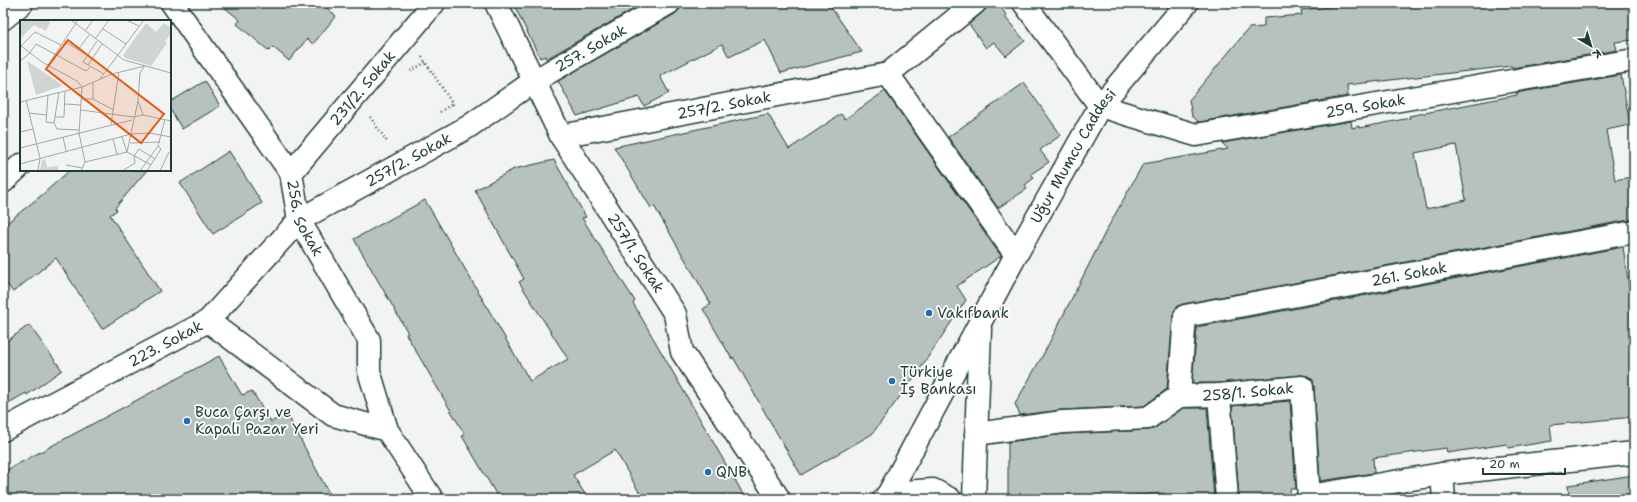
<svg xmlns="http://www.w3.org/2000/svg" width="1637" height="502" viewBox="0 0 1637 502" font-family="'Shantell Sans',sans-serif">
<style>
.building{fill:#b7c1bd;stroke:#1f3d34;fill-rule:evenodd}
.lines{fill:none;stroke-linecap:round;stroke-linejoin:round}
.minor-casing{stroke:#1f3d34;stroke-width:25}
.major-casing{stroke:#1f3d34;stroke-width:25}
.path{stroke:#1f3d34;stroke-width:2.5;stroke-dasharray:1 3;stroke-linecap:butt}
.minor{stroke:#fff;stroke-width:22}
.major{stroke:#fff;stroke-width:22}
.poi-dot{fill:#1f6fb2;stroke:#fff;stroke-width:1.5}
.labels{text-anchor:middle;stroke-width:3.5;stroke-linejoin:round;paint-order:stroke}
.street-label{font-size:15px;fill:#1f3d34;stroke:#fff}
.poi-label{font-size:15px;fill:#1f3d34;stroke:#fff;text-anchor:start}
.inset-road{fill:none;stroke:#9eaaa7;stroke-width:1}
.view{fill:#e8590c;fill-opacity:0.15;stroke:#e8590c;stroke-width:2}
.inset-edge{fill:none;stroke:#1f3d34;stroke-width:2}
</style>
<rect width="100%" height="100%" fill="#f2f3f3"/>
<filter id="ink" filterUnits="userSpaceOnUse"><feTurbulence type="fractalNoise" baseFrequency=".025" numOctaves="2"/><feDisplacementMap in="SourceGraphic" scale="8" xChannelSelector="R" yChannelSelector="G"/><feConvolveMatrix kernelMatrix="1 2 1 2 8 2 1 2 1" color-interpolation-filters="sRGB"/></filter>
<g filter="url(#ink)">
<path class="building" d="M219 3H321L336 16 313 44 307 39 289 61 273 47 269 51 237 24 240 20Z
M513 3H644L546 59 545 56 540 58Z
M681 3H828L862 52 781 73 765 40 729 57 722 44 660 76 669 93 644 106 639 97 577 116 558 81 675 14 680 9Z
M987 3H998L1007 16 1005 17 1025 41 1006 56 994 42 986 48 969 24 983 12 986 8Z
M1367 3H1634V40L1615 42 1617 50 1512 68V66L1347 85 1348 96 1199 122 1192 116 1189 100 1249 28 1264 27V18L1302 15 1301 10Z
M1621 75 1630 125 1606 130 1615 180 1631 177 1634 193V219L1183 304 1177 306 1173 315 1167 389 1144 406 1062 410 1020 415 1015 404 1044 353 1107 229 1143 164 1228 149 1222 143 1351 121 1352 128 1359 126V128L1410 118 1409 116 1517 95 1516 93ZM1456 145 1466 200 1426 209 1415 153Z
M205 81 220 106 182 129 170 109V102Z
M1024 83 1061 135 1040 150 1049 162 1031 174 1034 178 1025 185 1027 189 998 208 948 137Z
M885 91 1001 256 957 286 966 300 916 375 872 434 801 475 733 357 732 359 703 309 711 304 654 206 651 208 614 147 768 114 789 149 841 114 845 119Z
M229 151 262 203 213 234 180 183Z
M554 160 586 217 582 218 635 301 633 303 746 499H643L615 450 573 475 588 499H499L462 436 465 435 406 334 408 333 354 239 425 200 530 381 568 359 519 282 524 279 475 190 514 169Z
M70 170H147L115 208 117 210 110 215 160 291 102 329 56 258 13 292 3 279V226L43 194Z
M1623 247 1632 305H1630L1634 358V417L1550 425 1552 441 1508 448 1507 444 1447 453 1446 448 1373 458 1374 473 1320 481 1314 386 1313 380 1308 376 1301 375 1218 383H1192L1197 327Z
M29 325 62 370 27 395 26 393 3 406V344Z
M219 356 242 395 252 391 271 422 287 414 332 499H3V472Z
M1290 401 1296 489H1290L1291 499H1239L1232 406Z
M1183 408H1207L1214 499H1165L1164 493 1089 499H1008V442L1064 434 1149 430 1155 428Z
M1634 475V499H1569L1568 485Z"/>
<g class="lines">
<g class="minor-casing">
<g id="minor">
<path id="s1" d="M172 3 291 173 299 220 369 340V371L387 430 432 499"/>
<path id="s2" d="M496 3 561 136 675 314 682 352 779 499"/>
<path id="s3" d="M1024 3 1100 106 1196 135 1634 60"/>
<path d="M3 19 22 3"/>
<path d="M888 74 1016 255"/>
<path id="s4" d="M561 136 888 74 975 3"/>
<path id="s5" d="M291 173 434 3"/>
<path d="M3 182 21 165"/>
<path d="M208 321 333 415 387 430"/>
<path d="M1219 395 1227 499"/>
<path id="s6" d="M1179 396 1219 395 1302 387 1309 499"/>
<path id="s7" d="M3 430 208 321 299 220 468 127 534 81 669 3"/>
<path id="s8" d="M976 434 1063 422 1148 418 1179 396 1185 316 1634 232"/>
<path d="M1442 474 1444 499"/>
<path d="M1309 496 1442 474 1634 453"/>
</g>
</g>
<g class="major-casing">
<g id="major">
<path d="M889 493 933 490 950 499"/>
<path id="s9" d="M884 499 889 493 1016 255 1100 106 1187 3"/>
<path d="M974 499 980 329"/>
</g>
</g>
<path class="path" d="M422 57 454 106
M411 71 426 62
M440 112 452 104
M370 117 388 143"/>
<use href="#minor" class="minor"/>
<use href="#major" class="major"/>
</g>
</g>
<g class="poi-dot">
<circle cx="929" cy="313" r="4"/>
<circle cx="892" cy="381" r="4"/>
<circle cx="187" cy="421" r="4"/>
<circle cx="708" cy="472" r="4"/>
</g>
<g class="labels">
<g class="street-label">
<text dy="5" stroke="none"><textPath href="#s7" startOffset="707">257. Sokak</textPath></text>
<text dy="5" stroke="none"><textPath href="#s5" startOffset="111">231/2. Sokak</textPath></text>
<text dy="5" stroke="none"><textPath href="#s4" startOffset="166">257/2. Sokak</textPath></text>
<text dy="5" stroke="none"><textPath href="#s3" startOffset="400">259. Sokak</textPath></text>
<text dy="5" stroke="none"><textPath href="#s9" startOffset="392">Uğur Mumcu Caddesi</textPath></text>
<text dy="5" stroke="none"><textPath href="#s7" startOffset="493">257/2. Sokak</textPath></text>
<text dy="5" stroke="none"><textPath href="#s1" startOffset="255">256. Sokak</textPath></text>
<text dy="5" stroke="none"><textPath href="#s2" startOffset="287">257/1. Sokak</textPath></text>
<text dy="5" stroke="none"><textPath href="#s8" startOffset="519">261. Sokak</textPath></text>
<text dy="5" stroke="none"><textPath href="#s7" startOffset="184">223. Sokak</textPath></text>
<text dy="5" stroke="none"><textPath href="#s6" startOffset="69">258/1. Sokak</textPath></text>
</g>
<g class="poi-label">
<text x="937" y="318">Vakıfbank</text>
<text x="900" y="377">Türkiye<tspan x="900" dy="17">İş Bankası</tspan></text>
<text x="195" y="417">Buca Çarşı ve<tspan x="195" dy="17">Kapalı Pazar Yeri</tspan></text>
<text x="716" y="477">QNB</text>
</g>
</g>
<g transform="translate(20 20)">
<rect width="151" height="151" fill="#f2f3f3"/>
<path d="M0 0H29L30 2 26 11 14 5 0 19ZM126 3 136 12 144 3 151 8V14L145 21 147 23 131 46 105 38 103 35ZM7 41 41 64 42 66 16 75ZM25 139 27 147 38 146V151H20L22 140Z" fill="#ced5d3"/>
<path class="inset-road" d="M51 0 104 40 151 53M106 0 119 6M83 9 106 24M65 11 73 0M75 19 89 0M44 21 67 35M77 21 63 42 84 54M1 26 22 42 57 61 62 67 59 113 65 142 61 151M0 27 15 12 41 25M58 30 69 15M0 41 9 34 16 24 66 51 70 47M28 45 58 0M68 45 82 24M80 59 124 0M28 75 26 102 34 103M61 79H73L94 90M73 79V62M6 80 20 138 18 151M118 81 123 95M0 82 62 67 92 54 125 46M45 84 61 85M61 90 113 97 123 95 151 101M9 93 27 95M35 97H44L45 71M34 103 39 72M34 103 37 109 59 110M91 104 99 52M0 112 13 109M43 117 46 131M102 117 107 132 131 145M93 119 97 134M110 123 140 122M0 128 112 100M141 129 138 126 145 99M107 132 118 81 120 53 124 47M114 136 119 129 135 139M65 142 107 132M0 144 111 114 129 113 151 117M46 145 62 148M102 151 115 143 114 136M120 151 138 126M127 151 141 129M140 151 149 132"/>
<path class="view" d="M48 20 144 94 121 123 26 49Z"/>
<rect width="151" height="151" class="inset-edge"/>
</g>
<rect width="1637" height="502" fill="none" stroke="#fff" stroke-width="16"/>
<rect x="8" y="8" width="1621" height="486" fill="none" stroke="#1f3d34" stroke-width="1.5" filter="url(#ink)"/>
<g transform="translate(1591 46) rotate(142)" stroke="#ffffff" stroke-width="3" paint-order="stroke">
<path d="M0-3L7 15L0 10L-7 15Z" fill="#1f3d34"/>
<text y="-6" font-size="11" font-weight="bold" text-anchor="middle" fill="#1f3d34">K</text>
</g>
<path d="M1483 468v6h82v-6" fill="none" stroke="#1f3d34" stroke-width="2"/>
<text x="1489" y="468" font-size="12" fill="#1f3d34" stroke="#ffffff" stroke-width="3" paint-order="stroke">20 m</text>
</svg>
